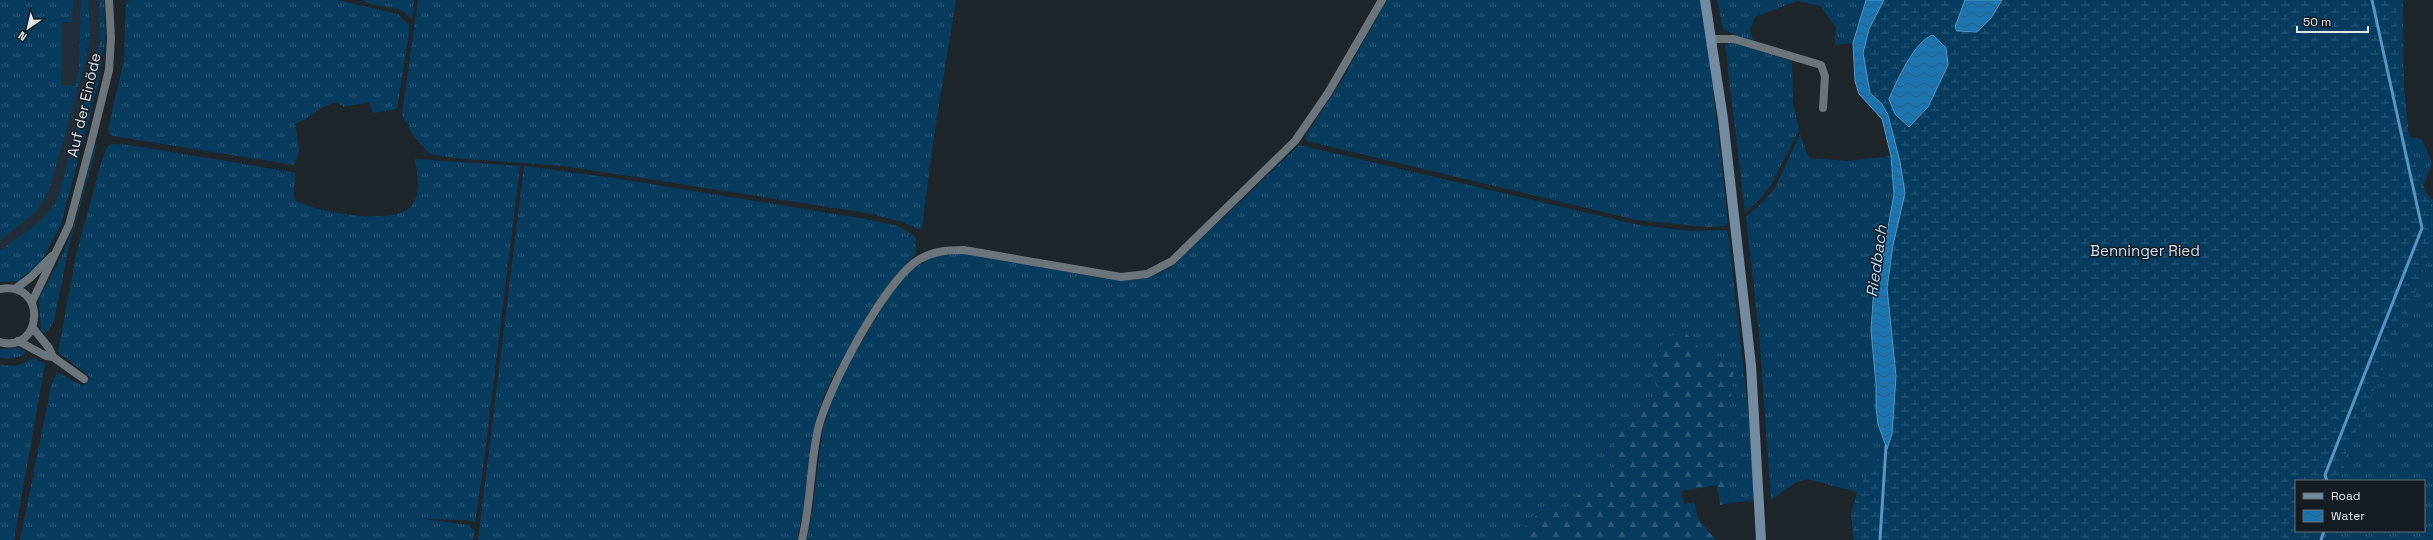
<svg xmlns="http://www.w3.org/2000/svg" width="2433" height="540" viewBox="0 0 2433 540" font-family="'Space Grotesk',sans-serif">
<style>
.built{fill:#212e39}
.grass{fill:url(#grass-tufts);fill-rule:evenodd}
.forest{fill:url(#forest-firs)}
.wetland{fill:url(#wetland-marsh);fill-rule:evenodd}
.water{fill:url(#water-waves);stroke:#5796c2}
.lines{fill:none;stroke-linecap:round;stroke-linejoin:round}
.stream{stroke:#5796c2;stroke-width:3}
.minor{stroke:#6c747c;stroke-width:8}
.secondary{stroke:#738ca2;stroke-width:10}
.labels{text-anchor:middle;stroke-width:3;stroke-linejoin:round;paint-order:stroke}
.street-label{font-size:15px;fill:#e1e6eb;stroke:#141b22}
.park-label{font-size:15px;fill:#cde0f1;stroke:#141b22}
.water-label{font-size:16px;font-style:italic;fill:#b2d8fa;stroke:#141b22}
</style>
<defs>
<pattern id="grass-tufts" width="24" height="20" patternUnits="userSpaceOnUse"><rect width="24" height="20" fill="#083c5f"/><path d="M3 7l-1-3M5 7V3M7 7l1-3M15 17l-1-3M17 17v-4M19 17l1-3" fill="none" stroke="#2c5876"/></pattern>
<pattern id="forest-firs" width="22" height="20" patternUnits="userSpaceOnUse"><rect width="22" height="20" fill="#083c5f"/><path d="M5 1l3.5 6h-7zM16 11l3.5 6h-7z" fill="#2c5876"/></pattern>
<pattern id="wetland-marsh" width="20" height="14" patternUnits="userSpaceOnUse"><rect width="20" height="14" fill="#083c5f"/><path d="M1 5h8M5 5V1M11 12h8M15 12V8" fill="none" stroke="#2c5876"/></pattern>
<pattern id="water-waves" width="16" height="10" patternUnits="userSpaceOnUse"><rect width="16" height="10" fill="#1c74b1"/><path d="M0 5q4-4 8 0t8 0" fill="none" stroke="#2e5f81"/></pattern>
</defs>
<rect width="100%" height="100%" fill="#1e252b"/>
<path class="built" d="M0 0H101L102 16 99 55 61 196 51 212 0 254Z"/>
<path class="grass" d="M0 0H73L72 22H62L61 85 75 86 79 69 81 0H88L90 35 85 63 49 190 36 212 0 240Z
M99 0H104L105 40 98 84 61 225 40 263 18 281 0 282V251C21 235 49 220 59 195L97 55 100 39Z
M130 0H337L398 14 409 25V33L397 109 373 113 369 102 344 107 336 102 323 107 304 120 295 123 299 151 294 165 113 136 109 134 108 129 124 60 126 2Z
M362 0H414L412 20C400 1 378 11 362 0Z
M418 0H956L932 149 922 228 918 229 903 222 867 213 564 166 454 158 430 154 414 137 402 114Z
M1387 0H1700L1710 61 1728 223 1724 226 1709 227 1636 220 1307 141 1306 135 1340 83Z
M1717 0H1866L1853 43 1835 45 1836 27 1820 6 1797 1 1755 17 1750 30 1754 44 1723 29Z
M1877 0H2403L2404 86 2409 137 2422 139 2432 163 2422 189 2425 198 2433 199V540H1854L1851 514 1857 492 1807 479 1795 483 1771 500 1759 334 1746 217 1764 201 1775 188 1800 134 1809 158 1847 161 1891 156C1892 169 1895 183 1894 196 1892 231 1877 265 1872 300 1868 328 1874 354 1876 382 1878 405 1876 426 1886 447L1887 288 1902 179 1894 139 1857 72ZM2296 481H2424V531H2296Z
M1733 42 1792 61 1793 103 1799 130 1771 185 1760 199 1745 213 1726 53 1725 45Z
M111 144 129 145 292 172 295 173 294 197 296 201C319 212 396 228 413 204 421 192 417 172 415 159L520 166 483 469 475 522 466 520 423 519 469 525 475 532 472 540H20L51 386 57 372 83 386 90 377 58 352 77 251 102 160 107 147Z
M97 145 69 247 54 321 49 330 45 333 41 331 39 299 63 253 74 226 94 147Z
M1299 145 1639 225 1689 231 1726 230 1729 238 1748 411 1755 499 1751 501 1730 503C1724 460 1728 415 1734 372L1708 359 1700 350 1650 406 1617 433 1609 493H1580L1566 512 1541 511 1517 534 1518 540H807L813 506 823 428 834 393 853 356 889 297 910 271 934 256 958 253 990 257 1106 279C1134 282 1156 280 1178 261Z
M524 166 614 178 866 219 898 226 916 237V253L891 281 835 372 823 398 814 429 803 510 797 540H478Z
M19 348 26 352 23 356 7 359 0 357V349Z
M34 358 45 364 14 540H0V365L16 366Z"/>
<path class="forest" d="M1684 331 1708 358 1720 356 1734 372C1728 415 1724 460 1730 503L1720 505 1717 485 1681 491 1684 504 1694 502 1698 519 1716 540H1518L1517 534 1541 511 1566 512 1580 493H1609L1617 433 1650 406 1661 394C1651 378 1652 370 1654 351L1671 336Z"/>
<path class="wetland" d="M1884 0H1965L1955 27 1991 18 2002 0H2393L2396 8 2398 44 2404 77V119L2419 178 2430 198 2433 244 2404 321 2346 454 2341 481H2296V531H2329L2325 540H1854L1851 514 1858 492 1870 467 1887 449 1892 434 1896 376 1887 288 1893 245 1905 193 1900 162 1888 115 1882 104 1870 93 1863 53 1869 29ZM1915 53 1937 86 1928 107 1904 67Z"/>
<path class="water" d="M1866 0H1884L1869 29 1863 53 1870 93 1882 104 1888 115 1900 162 1905 193 1893 245 1887 288 1896 376 1892 434 1887 449 1878 424 1876 408V384L1871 330 1874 286 1882 262 1894 194 1891 156 1882 119 1859 94 1855 81 1853 43Z
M1965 0H2002L1991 18 1977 32 1957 31 1955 27Z
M1933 35 1946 48 1948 65 1928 107 1909 127 1895 114 1889 99C1896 82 1915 40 1933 35Z"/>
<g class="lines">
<path class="stream" d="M2327 481 2325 475 2422 228 2372 0
M1880 540 1886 446
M2321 540 2324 531"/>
<path class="minor" d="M1712 39H1734L1821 65 1825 76 1823 108
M0 289C48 280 43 354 0 342
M15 289 31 277 52 256
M32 302 69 225 93 135 109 70 111 38 109 0
M32 327 49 348 53 357
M18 341 46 356 53 357 84 379
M802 540C811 503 810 465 818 429 827 390 886 278 920 259 934 251 948 250 964 250L1121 277 1147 274 1172 261 1295 141 1328 93 1382 0"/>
<path class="secondary" d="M1705 0 1723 119 1751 365 1761 540"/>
</g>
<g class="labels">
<g class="street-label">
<text transform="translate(84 105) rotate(-77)" y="5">Auf der Einöde</text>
</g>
<g class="park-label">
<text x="2145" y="256">Benninger Ried</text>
</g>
<g class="water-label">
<text transform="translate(1876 261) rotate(-82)" y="6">Riedbach</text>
</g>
</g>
<rect x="2295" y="480" width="130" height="52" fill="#141b22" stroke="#666c72"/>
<rect x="2303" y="493" width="20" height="6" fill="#738ca2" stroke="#666c72"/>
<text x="2331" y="500" font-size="12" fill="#e1e6eb">Road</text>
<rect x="2303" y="510" width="20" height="12" fill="url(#water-waves)" stroke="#666c72"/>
<text x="2331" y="520" font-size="12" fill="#e1e6eb">Water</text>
<g transform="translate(28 28) rotate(214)" stroke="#141b22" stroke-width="3" paint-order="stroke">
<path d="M0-3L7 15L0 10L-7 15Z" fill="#e1e6eb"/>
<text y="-6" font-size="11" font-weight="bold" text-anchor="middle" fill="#e1e6eb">N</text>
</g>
<path d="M2297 26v6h71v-6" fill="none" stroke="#e1e6eb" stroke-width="2"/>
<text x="2303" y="26" font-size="12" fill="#e1e6eb" stroke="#141b22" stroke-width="3" paint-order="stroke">50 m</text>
</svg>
